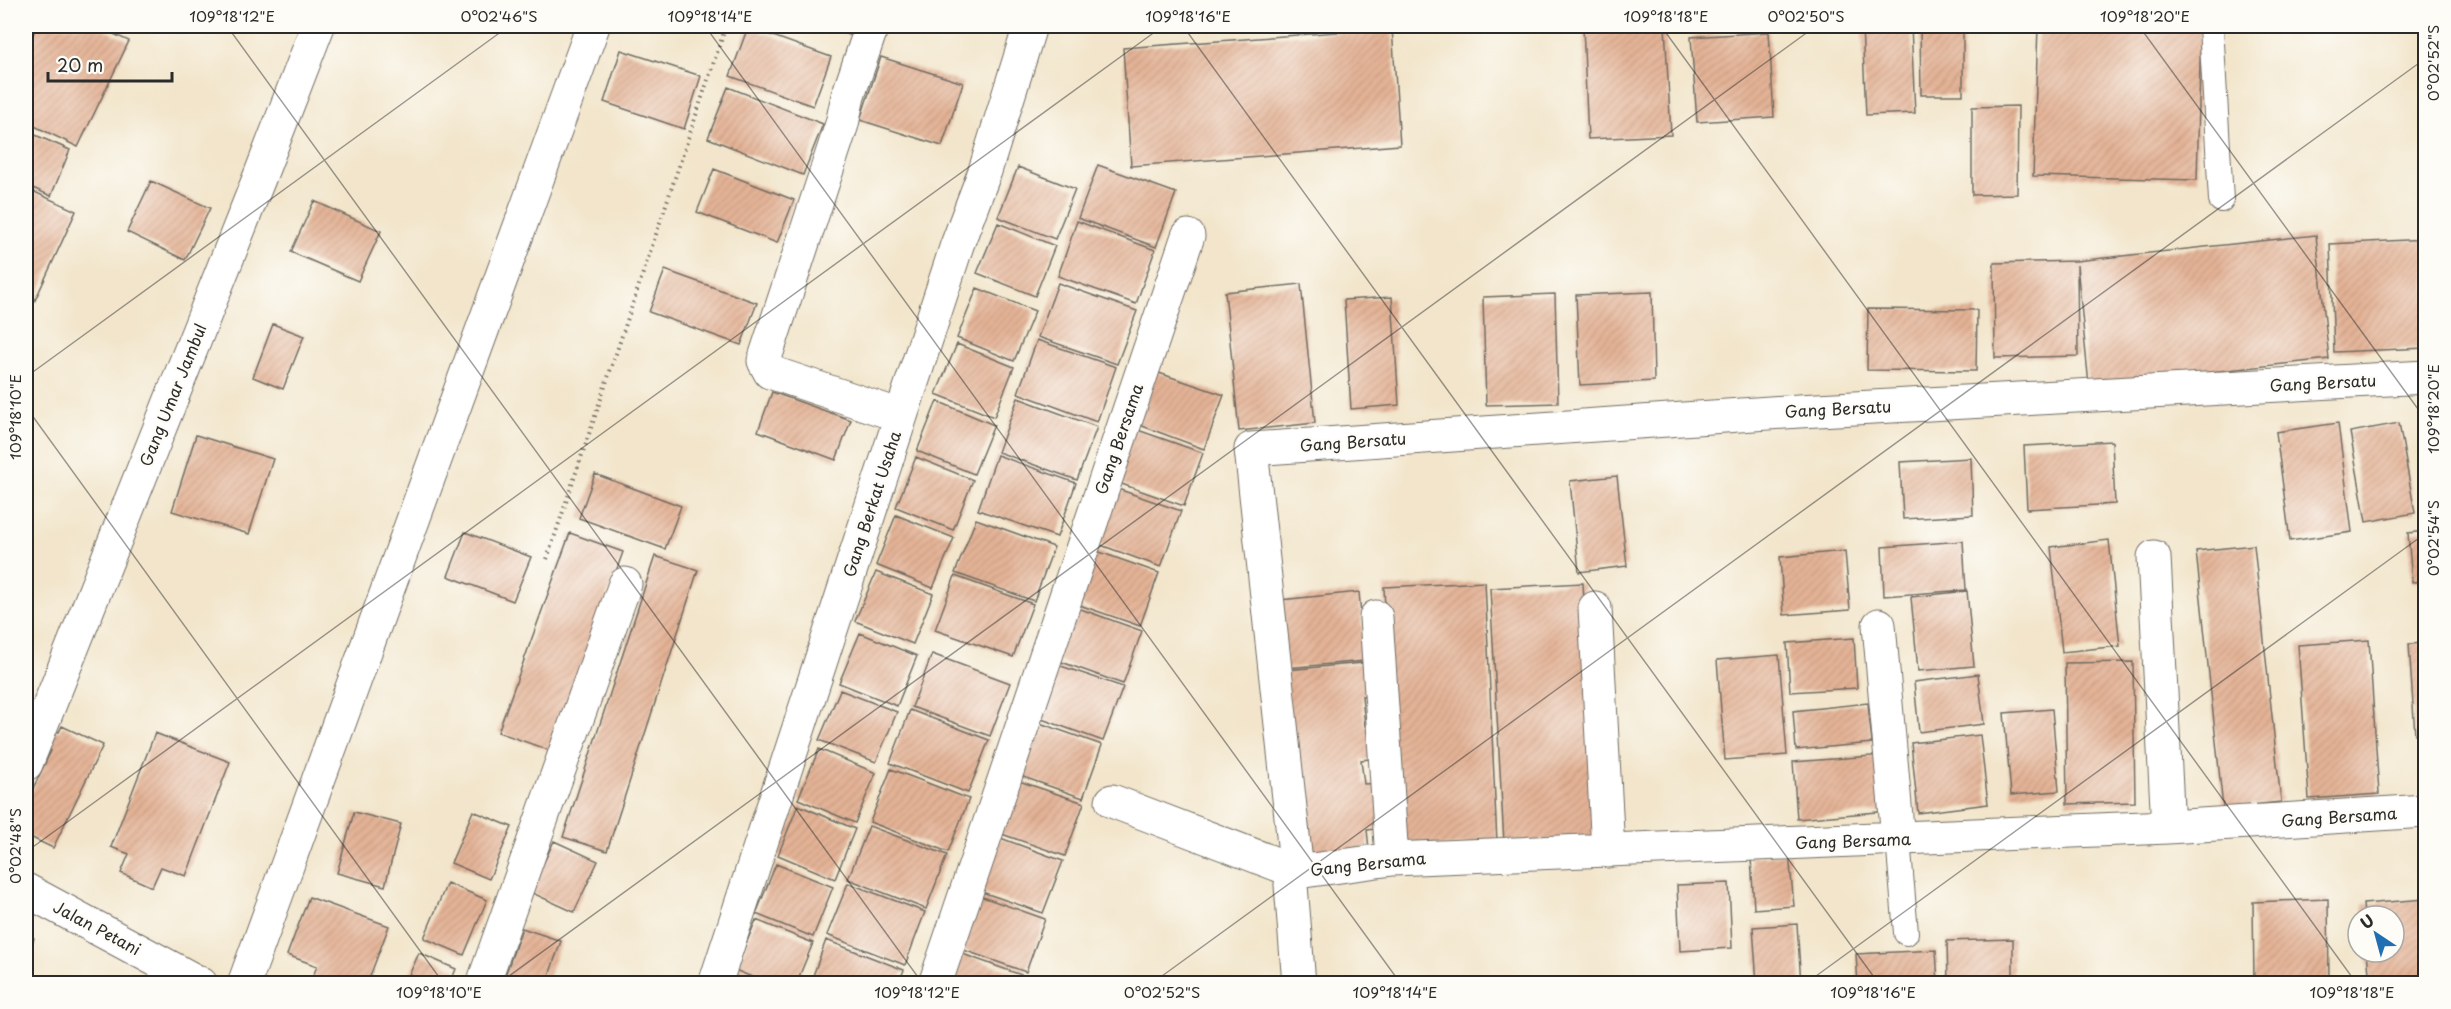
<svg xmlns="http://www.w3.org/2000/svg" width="2451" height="1009" viewBox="0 0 2451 1009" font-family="'Playpen Sans',sans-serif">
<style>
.building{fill:url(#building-hatch)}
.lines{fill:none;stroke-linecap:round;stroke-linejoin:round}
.lane-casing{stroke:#716c63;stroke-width:26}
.street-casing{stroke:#716c63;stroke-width:35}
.path{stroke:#716c63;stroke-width:4;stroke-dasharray:1.5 4.5;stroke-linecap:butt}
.lane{stroke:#fff;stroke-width:24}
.street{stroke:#fff;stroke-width:33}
.ticks{fill:none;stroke:#2b2b2b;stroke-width:1.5;stroke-opacity:0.45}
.labels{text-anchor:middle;stroke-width:5;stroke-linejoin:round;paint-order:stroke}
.street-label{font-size:16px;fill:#2b2b2b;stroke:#fdfcf7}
.neatline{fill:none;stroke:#2b2b2b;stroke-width:2}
.ticks-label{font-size:15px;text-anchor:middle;fill:#2b2b2b}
</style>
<defs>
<pattern id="building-hatch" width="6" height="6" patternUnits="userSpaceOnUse" patternTransform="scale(1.5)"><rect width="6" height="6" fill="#e4b396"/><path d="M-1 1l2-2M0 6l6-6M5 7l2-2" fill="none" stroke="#c49a81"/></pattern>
</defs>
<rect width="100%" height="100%" fill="#fdfcf7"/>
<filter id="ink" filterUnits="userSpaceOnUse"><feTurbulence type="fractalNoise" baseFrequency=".0167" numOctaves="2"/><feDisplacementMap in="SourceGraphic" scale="12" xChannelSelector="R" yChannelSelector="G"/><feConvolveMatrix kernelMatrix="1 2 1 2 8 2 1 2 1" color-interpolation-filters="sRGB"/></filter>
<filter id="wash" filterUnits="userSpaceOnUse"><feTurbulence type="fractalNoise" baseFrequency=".008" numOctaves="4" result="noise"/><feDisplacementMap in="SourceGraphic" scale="24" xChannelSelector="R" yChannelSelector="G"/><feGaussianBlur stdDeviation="1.35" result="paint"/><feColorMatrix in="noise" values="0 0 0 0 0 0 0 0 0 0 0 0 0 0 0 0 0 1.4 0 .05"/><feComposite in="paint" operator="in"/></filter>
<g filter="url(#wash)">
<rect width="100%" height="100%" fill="#f2e5cb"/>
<g id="blocks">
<path class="building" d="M37 26H96L129 41 78 147 26 122V50Z
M821 26H853L850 35Z
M1583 26H1665L1671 135 1588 139Z
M1862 26H1911L1915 113 1866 115Z
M1920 26H1963V95H1921Z
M2038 26H2201L2197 180 2033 176Z
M748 27 831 57 813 106 730 76Z
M1392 28 1400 145 1131 166 1123 48Z
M1769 32 1774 117 1697 122 1691 37Z
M621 50 701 76 684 129 604 102Z
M881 57 963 83 942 146 860 120Z
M728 87 823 124 803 175 708 138Z
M2018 106 2017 194 1972 195V107Z
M26 131 70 150 51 196 26 185Z
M1098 165 1176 193 1156 247 1078 218Z
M1018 167 1075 189 1055 239 998 217Z
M714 169 794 200 777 243 697 212Z
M151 181 210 208 185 260 127 232Z
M26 188 76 211 26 320Z
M314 201 381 231 358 281 291 252Z
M1077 221 1155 250 1136 304 1058 276Z
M998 223 1055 246 1035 296 977 273Z
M2316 235 2329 359 2089 385 2077 265 2078 356 1995 358 1994 263 2076 261Z
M2426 239V348L2334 352 2330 244Z
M665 270 757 303 741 345 649 312Z
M1058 283 1137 311 1117 364 1038 337Z
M1301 284 1315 423 1239 431 1225 292Z
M977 288 1035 311 1014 361 957 338Z
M1652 292 1654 381 1580 385 1576 295Z
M1555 294 1558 403 1486 405 1483 297Z
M1392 297 1399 405 1351 409 1344 300Z
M1868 309 1977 310 1976 371 1867 370Z
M273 324 304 336 283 389 253 377Z
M1037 340 1116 367 1097 422 1018 393Z
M957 344 1014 367 994 417 936 394Z
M1156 372 1224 395 1204 449 1137 424Z
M772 392 851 420 836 460 758 431Z
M1018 398 1097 427 1077 480 998 452Z
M937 401 994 425 974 474 917 451Z
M2338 423 2352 532 2290 541 2276 432Z
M2399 423 2415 513 2366 522 2350 432Z
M1135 429 1203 453 1184 506 1116 482Z
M196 435 273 459 249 534 172 511Z
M2112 441 2115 504 2027 509 2024 446Z
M997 455 1076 483 1057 537 978 510Z
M916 457 973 480 953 530 896 507Z
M1971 458 1973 515 1903 519 1900 462Z
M595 474 681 506 665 549 579 518Z
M1617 476 1627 566 1579 572 1570 481Z
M1115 488 1181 511 1161 567 1095 543Z
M896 515 954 538 933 588 876 565Z
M976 519 1054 547 1034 601 955 573Z
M2426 531V581L2412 582 2408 533Z
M465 532 531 557 513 601 448 576Z
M570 533 623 552 551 751 498 732Z
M2109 540 2120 646 2062 652 2051 547Z
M1963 541 1966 590 1884 596 1882 547Z
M2254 545 2281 802 2223 808 2196 551Z
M1091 549 1159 573 1140 626 1071 602Z
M1845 551 1850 610 1784 615 1780 557Z
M655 556 698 570 607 851 563 837Z
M876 572 933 594 913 644 855 621Z
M955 576 1033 604 1013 657 935 630Z
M1485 582 1497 843 1396 848 1384 587Z
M1583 583 1597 838 1504 843 1490 588Z
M1967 591 1974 666 1918 671 1911 597Z
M1359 592 1365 661 1286 668 1280 600Z
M1075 607 1142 631 1123 684 1056 660Z
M860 633 917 656 897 706 839 683Z
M1854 638 1857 688 1790 692 1787 643Z
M2369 640 2379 794 2309 799 2298 645Z
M2426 643V734L2415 735 2409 644Z
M932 654 1010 683 990 736 912 707Z
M1779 655 1787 755 1725 760 1717 660Z
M1374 662 1377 694 1362 696 1365 726 1377 725 1380 758 1361 760 1364 784 1383 783 1386 828 1367 830 1369 849 1301 855 1286 670Z
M2133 662 2135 802 2067 804 2065 663Z
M1055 664 1123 687 1103 741 1036 717Z
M1978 674 1984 724 1919 732 1914 682Z
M840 690 897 712 876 762 819 740Z
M1868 703 1872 743 1796 750 1793 711Z
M2052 709 2059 791 2011 795 2004 713Z
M910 710 989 740 968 793 890 763Z
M1034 721 1102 745 1083 798 1015 774Z
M45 726 59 732 62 726 103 745 53 848 26 835V803L51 751 37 745Z
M155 733 230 762 186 876 161 867 152 887 121 873 129 854 111 847Z
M1980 735 1988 804 1918 813 1911 743Z
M819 749 876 773 855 823 798 799Z
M1885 755 1889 811 1797 819 1793 762Z
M891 769 969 799 948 852 870 822Z
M1016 780 1084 803 1065 856 996 832Z
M798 805 855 829 835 879 778 855Z
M473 811 512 827 489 879 451 863Z
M354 812 401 824 385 886 337 873Z
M869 826 947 855 926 909 848 879Z
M995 836 1063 861 1043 913 976 890Z
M554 841 598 861 574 912 530 892Z
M1789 854 1794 906 1754 909 1751 857Z
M776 864 833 887 813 937 756 914Z
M447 883 487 900 464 955 424 938Z
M848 883 925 912 905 965 827 935Z
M1729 883 1732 948 1680 951 1677 885Z
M977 895 1045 919 1026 972 958 948Z
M309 897 389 926 367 984H310L317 966 287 955Z
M2328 899 2329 984H2254L2253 902Z
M2426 899V984H2370L2367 952H2394V916H2364L2363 904Z
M756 920 813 943 796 984H769L735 970Z
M1797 924 1801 984H1757L1753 927Z
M522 928 561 941 546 984H524L505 976Z
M26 934 34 938 26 960Z
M2013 939V984H1948L1947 941Z
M826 940 904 970 898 984H810Z
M1936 950 1938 984H1858L1856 954Z
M957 952 1024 976 1022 984H946Z
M419 953 456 969 450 984H405Z
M737 977 754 983V984H734Z"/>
</g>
</g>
<g filter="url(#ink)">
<use href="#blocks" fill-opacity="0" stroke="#716c63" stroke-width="1.5"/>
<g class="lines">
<g class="lane-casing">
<path id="lane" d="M2211 26 2221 200
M1898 839 1906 933"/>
</g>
<g class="street-casing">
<path id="street" d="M872 26 848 96 842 124 764 361 770 372 901 416
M2154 557 2168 827
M1595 608 1608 851
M1376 617 1392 859
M1879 625 1898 839
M26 764 260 176 318 26
M1112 801 1297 872 1251 449 1799 411 2426 377
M26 890 201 984
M244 984 593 26
M483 984 625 584
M715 984 957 245 985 171 1030 26
M935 984 1188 236
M1299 984 1291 885 1292 879 1297 872 1392 859 2168 827 2426 811"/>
</g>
<path class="path" d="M547 559 726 26"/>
<use href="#lane" class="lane"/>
<use href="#street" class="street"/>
</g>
</g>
<path class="ticks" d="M227 26 923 984M705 26 1401 984M1183 26 1879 984M1661 26 2357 984M2139 26 2426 420M26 377 509 26M26 407 444 984M26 852 1163 26M498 984 1816 26M1151 984 2426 58M1805 984 2426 533"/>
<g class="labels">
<g class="street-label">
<text transform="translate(2323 383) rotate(-3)" y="6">Gang Bersatu</text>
<text transform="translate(173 395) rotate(-68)" y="6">Gang Umar Jambul</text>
<text transform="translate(1838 409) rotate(-3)" y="6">Gang Bersatu</text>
<text transform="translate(1119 439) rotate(-71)" y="6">Gang Bersama</text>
<text transform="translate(1353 442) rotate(-4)" y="6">Gang Bersatu</text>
<text transform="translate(872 504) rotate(-72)" y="6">Gang Berkat Usaha</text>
<text transform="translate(2339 817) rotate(-4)" y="6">Gang Bersama</text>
<text transform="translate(1853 841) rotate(-2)" y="6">Gang Bersama</text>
<text transform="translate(1368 864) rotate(-6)" y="6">Gang Bersama</text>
<text transform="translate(97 928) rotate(28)" y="6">Jalan Petani</text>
</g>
</g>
<rect width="2451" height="1009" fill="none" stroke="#fdfcf7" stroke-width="66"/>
<g transform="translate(2376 934) rotate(324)"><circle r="28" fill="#fdfcf7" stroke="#a9a8a5" stroke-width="1.5"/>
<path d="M0-4.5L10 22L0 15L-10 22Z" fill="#1f6fb2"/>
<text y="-9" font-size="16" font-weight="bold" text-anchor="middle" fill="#2b2b2b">U</text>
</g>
<path d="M48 72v9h124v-9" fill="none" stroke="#2b2b2b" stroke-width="3"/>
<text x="57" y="72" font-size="18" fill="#2b2b2b" stroke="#fdfcf7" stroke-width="4.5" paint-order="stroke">20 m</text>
<rect x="33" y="33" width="2385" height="943" class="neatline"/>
<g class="ticks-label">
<text x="232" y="22">109°18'12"E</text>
<text x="499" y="22">0°02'46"S</text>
<text x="710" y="22">109°18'14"E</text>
<text x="1188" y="22">109°18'16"E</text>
<text x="1666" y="22">109°18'18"E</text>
<text x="1806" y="22">0°02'50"S</text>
<text x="2145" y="22">109°18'20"E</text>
<text transform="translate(2434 63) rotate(-90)" y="5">0°02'52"S</text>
<text transform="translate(2434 409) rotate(-90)" y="5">109°18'20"E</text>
<text transform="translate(16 417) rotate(-90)" y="5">109°18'10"E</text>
<text transform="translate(2434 538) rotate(-90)" y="5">0°02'54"S</text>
<text transform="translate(16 846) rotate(-90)" y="5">0°02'48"S</text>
<text x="439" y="998">109°18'10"E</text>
<text x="917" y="998">109°18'12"E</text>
<text x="1162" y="998">0°02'52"S</text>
<text x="1395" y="998">109°18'14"E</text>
<text x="1873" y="998">109°18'16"E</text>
<text x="2352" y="998">109°18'18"E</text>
</g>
</svg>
